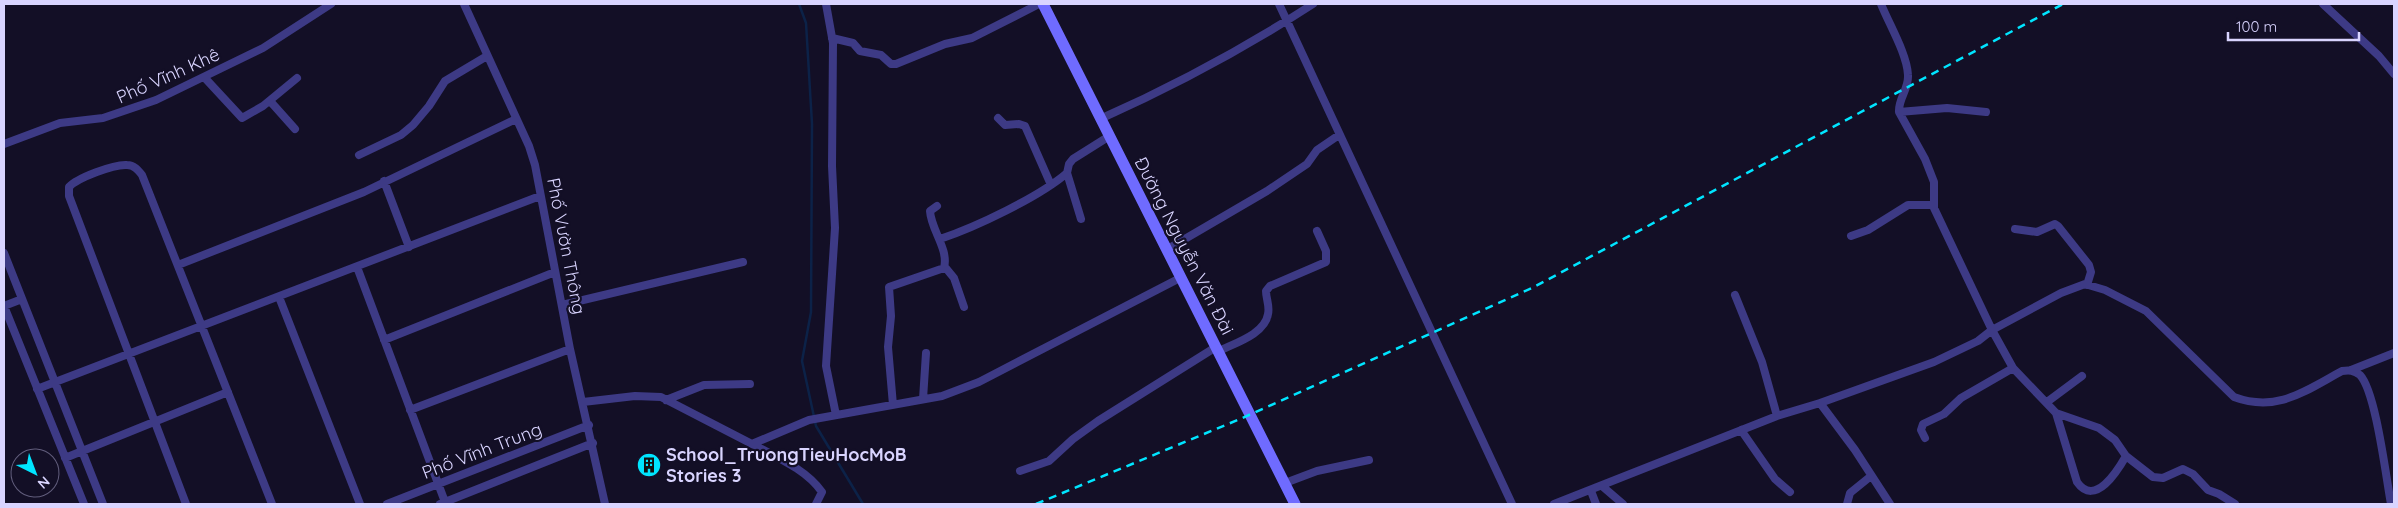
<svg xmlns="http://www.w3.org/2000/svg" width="2398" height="508" viewBox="0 0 2398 508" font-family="Quicksand,sans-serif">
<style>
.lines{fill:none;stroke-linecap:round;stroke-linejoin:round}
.stream{stroke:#0c2248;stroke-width:2.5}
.street{stroke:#3d3a85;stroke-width:8}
.secondary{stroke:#6f6bff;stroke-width:11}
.rail{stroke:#00e5ff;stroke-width:2.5;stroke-dasharray:8 6;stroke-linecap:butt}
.labels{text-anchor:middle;stroke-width:4.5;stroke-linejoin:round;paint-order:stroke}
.street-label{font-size:18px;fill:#d9d4ff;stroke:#130f26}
.poi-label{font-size:18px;font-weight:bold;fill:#d9d4ff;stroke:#130f26;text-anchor:start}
</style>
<rect width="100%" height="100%" fill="#130f26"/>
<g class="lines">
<path class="stream" d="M799 4 806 23 812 124 811 312 802 361 816 426 863 504"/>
<path class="street" d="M464 4 529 146 535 165 570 349 605 504
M826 4 833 43 832 166 835 228 826 366 836 415
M1279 4 1512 504
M1881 4C1889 24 1907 54 1908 75 1909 89 1898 99 1899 112L1925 159 1934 182V208L1992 330 2013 368 2056 413 2099 428 2115 440 2126 456 2153 477 2163 478 2183 469 2193 474 2208 490 2219 494 2235 504
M2323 4 2379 56 2394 74
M832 38 853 43 860 51 881 55 891 64H896L945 44 972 38 1039 4
M204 77 242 118 263 106 297 78
M270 101 295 129
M1899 112 1947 108 1986 112
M998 118 1005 125 1019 124 1025 126 1051 185
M1100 119C1174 86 1245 48 1313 4
M4 144 60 123 103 118 156 100 263 48 331 4
M359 155 401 135 413 125 429 106 445 81 487 56
M1067 173 1081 219
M384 181 409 247
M2015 229 2037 232 2055 224 2058 226 2089 265 2091 272 2087 285
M1851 236 1868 230 1908 205H1933
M940 239C976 227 1039 197 1067 173L1069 164 1073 159 1108 137
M1166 250 1267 191 1307 164 1317 150 1339 135
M4 253 103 504
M178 265 364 192 516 119
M357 267 445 502
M945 267 954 278 964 307
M1735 295 1762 362 1777 416
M279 297 360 504
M562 305 743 262
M4 306 84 504
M4 306 22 299
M384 340 555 272
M1219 351C1235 343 1265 334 1268 314 1270 306 1266 299 1266 291L1270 286 1326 262V251L1317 231
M2351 370 2394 353
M37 389 540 196
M923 399 926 353
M666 400 704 385 750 384
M583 402 635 396 661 397 752 444 809 420 942 396 979 382 1180 278
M2047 402 2082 376
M1820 403 1934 362 1978 341 1992 330 2061 293 2085 284 2105 290 2146 311 2234 397C2277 413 2305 391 2342 371 2349 370 2354 370 2360 375 2376 392 2386 478 2391 504
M893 405 888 347 891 316 889 287 944 268C949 249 931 230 930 211L937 206
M410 410 570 349
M2056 413 2077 482C2095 508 2118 470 2126 456
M1741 430 1775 479 1790 492
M1925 438 1921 430 1923 424 1944 414 1961 398 2013 368
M752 444C776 457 806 469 822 492L816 504
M65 458 228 392
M1020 471 1049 461 1073 439 1098 421 1216 347
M1285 483 1317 471 1369 460
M1602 486 1623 504
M1591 491 1596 504
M186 504 69 196V187C77 178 114 164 127 165 134 165 138 170 142 175L272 504
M387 504 589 425
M440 504 593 443
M1554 504 1777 416 1820 403 1855 450 1890 504
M1847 504 1850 493 1871 476"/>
<path class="secondary" d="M1043 4 1295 504"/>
<path class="rail" d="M1036 504 1240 419 1532 288 2063 4"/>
</g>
<defs>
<g id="building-disc" transform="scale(1.25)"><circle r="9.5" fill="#00e5ff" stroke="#130f26"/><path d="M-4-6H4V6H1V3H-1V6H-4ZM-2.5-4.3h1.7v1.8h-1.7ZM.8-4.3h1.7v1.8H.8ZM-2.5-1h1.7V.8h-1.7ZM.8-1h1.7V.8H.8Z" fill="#111"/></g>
</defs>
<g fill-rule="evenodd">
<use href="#building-disc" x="649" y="465"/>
</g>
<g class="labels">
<g class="street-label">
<text transform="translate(168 76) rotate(-24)" y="6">Phố Vĩnh Khê</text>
<text transform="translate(566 246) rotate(79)" y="6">Phố Vườn Thông</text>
<text transform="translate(1184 246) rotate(63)" y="6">Đường Nguyễn Văn Đài</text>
<text transform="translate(482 451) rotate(-21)" y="6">Phố Vĩnh Trung</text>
</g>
<g class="poi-label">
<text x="666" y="461">School_TruongTieuHocMoB<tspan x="666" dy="21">Stories 3</tspan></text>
</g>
</g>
<rect width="2398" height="508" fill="none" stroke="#d9d4ff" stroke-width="10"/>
<g transform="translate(35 473) rotate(138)"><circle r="24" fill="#130f26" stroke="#625e7d"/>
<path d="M0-4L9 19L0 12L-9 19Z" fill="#00e5ff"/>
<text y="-8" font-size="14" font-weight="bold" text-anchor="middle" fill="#d9d4ff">N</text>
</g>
<path d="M2228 32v8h131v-8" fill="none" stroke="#d9d4ff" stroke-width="2.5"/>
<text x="2236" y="32" font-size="15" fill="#d9d4ff" stroke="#130f26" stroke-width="4" paint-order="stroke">100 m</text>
</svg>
